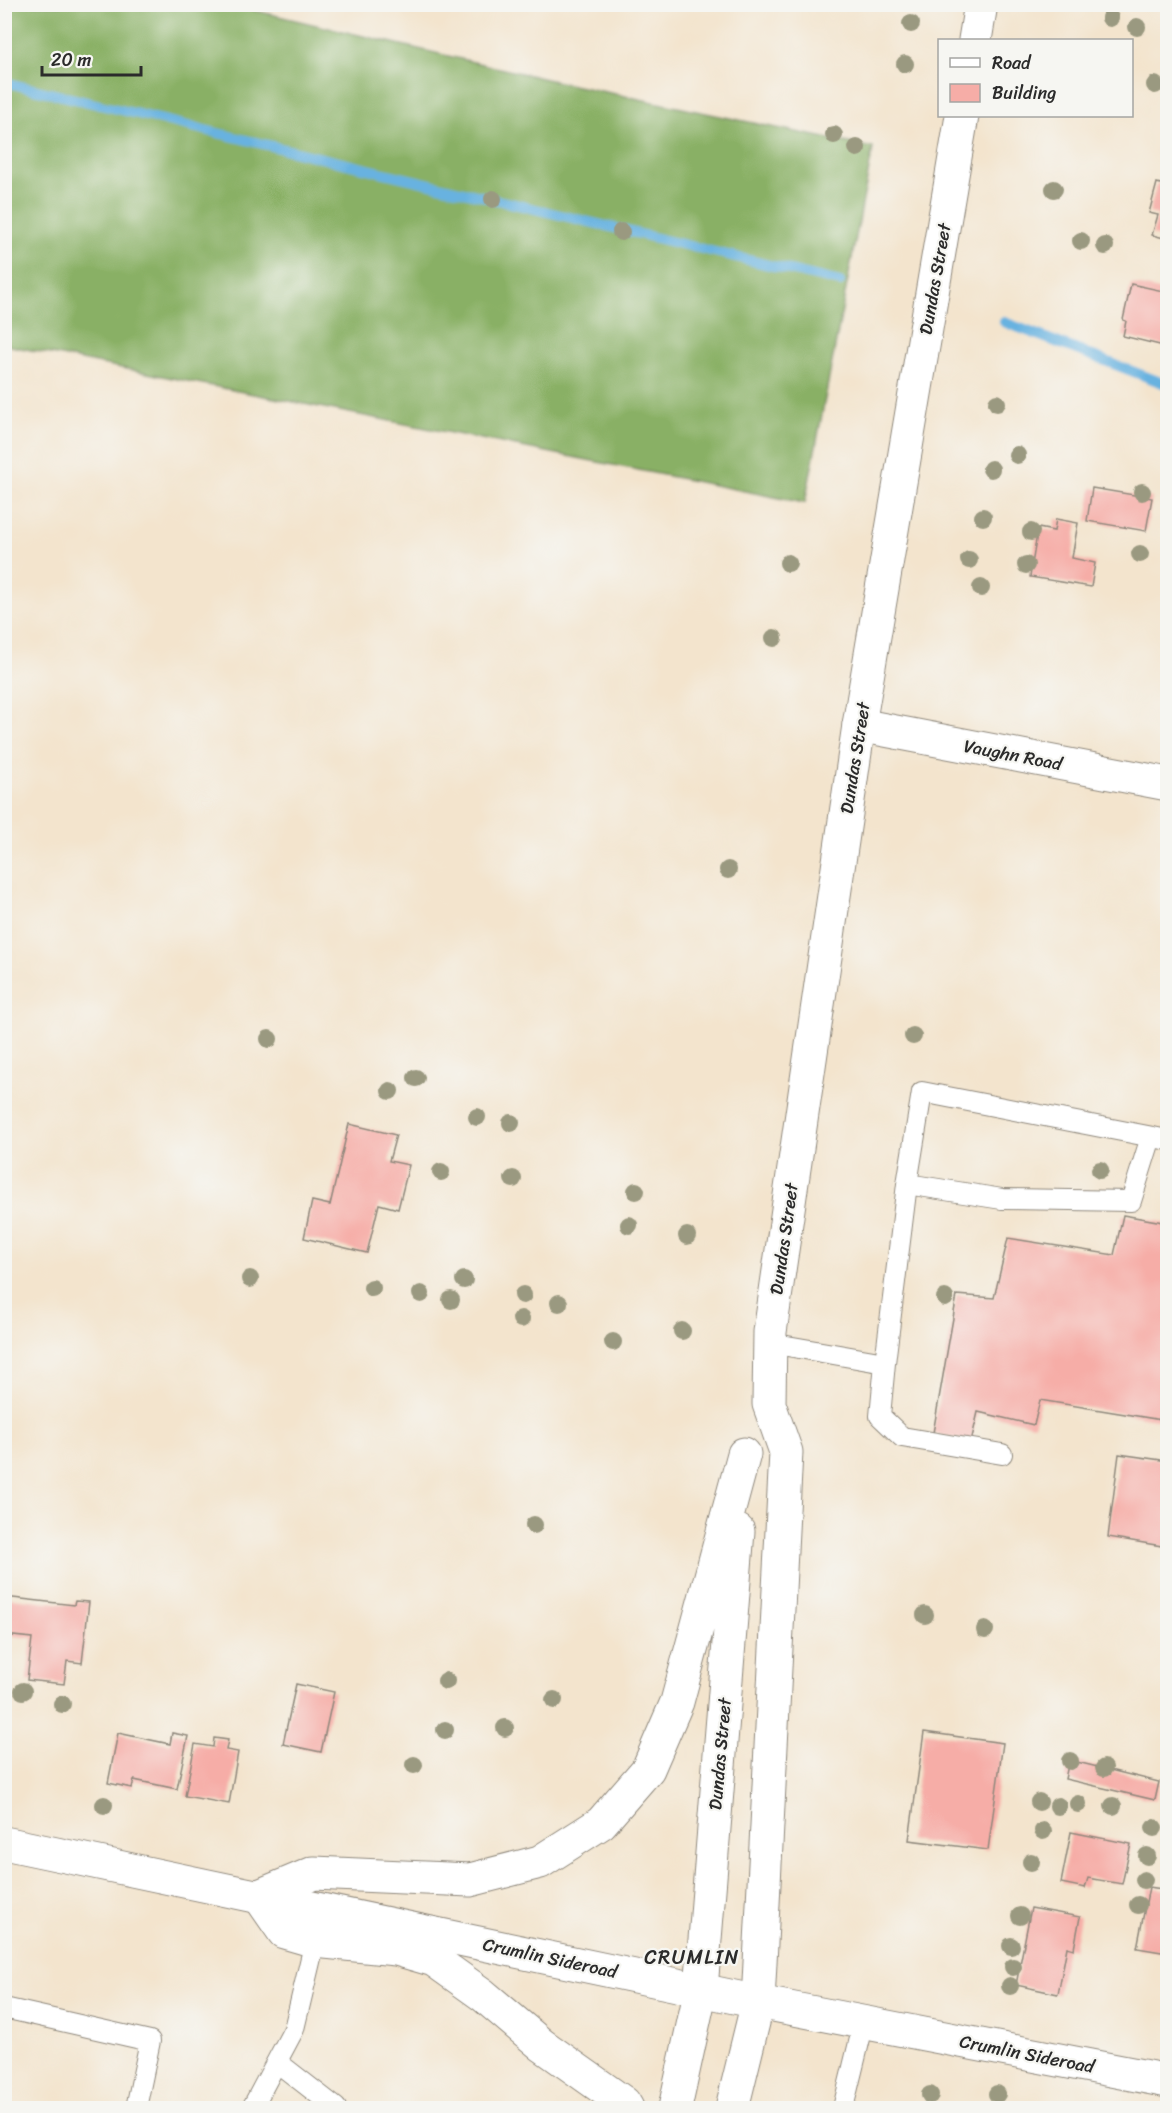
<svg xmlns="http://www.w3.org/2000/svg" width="1172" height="2113" viewBox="0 0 1172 2113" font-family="Sriracha,sans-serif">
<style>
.forest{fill:#89b065;stroke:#5a6e48;stroke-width:1.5}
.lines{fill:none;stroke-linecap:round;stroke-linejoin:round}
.stream{stroke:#67b2e0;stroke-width:10}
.building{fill:#f6ada7}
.service-casing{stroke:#8f887c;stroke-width:22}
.minor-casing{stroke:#8f887c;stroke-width:35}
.tertiary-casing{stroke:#8f887c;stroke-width:35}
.primary-casing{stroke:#8f887c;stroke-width:35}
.service{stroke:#fff;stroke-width:20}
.minor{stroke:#fff;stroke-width:33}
.tertiary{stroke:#fff;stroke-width:33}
.primary{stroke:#fff;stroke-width:33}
.tree{fill:#9a9980}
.labels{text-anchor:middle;stroke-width:4.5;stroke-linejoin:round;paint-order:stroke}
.street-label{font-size:18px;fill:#2b2b2b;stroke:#f6f6f2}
.neighbourhood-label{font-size:20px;letter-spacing:1.5px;fill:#2b2b2b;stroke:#f6f6f2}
</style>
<rect width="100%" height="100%" fill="#f6f6f2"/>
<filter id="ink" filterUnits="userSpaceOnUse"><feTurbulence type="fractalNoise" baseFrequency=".0167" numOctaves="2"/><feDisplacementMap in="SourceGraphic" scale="12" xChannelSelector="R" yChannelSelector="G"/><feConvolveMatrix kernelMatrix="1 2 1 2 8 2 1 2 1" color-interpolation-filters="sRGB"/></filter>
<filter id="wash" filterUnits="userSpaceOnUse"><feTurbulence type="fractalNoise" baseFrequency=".008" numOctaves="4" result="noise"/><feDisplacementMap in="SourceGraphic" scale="24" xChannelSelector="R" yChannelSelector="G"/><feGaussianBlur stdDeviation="1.35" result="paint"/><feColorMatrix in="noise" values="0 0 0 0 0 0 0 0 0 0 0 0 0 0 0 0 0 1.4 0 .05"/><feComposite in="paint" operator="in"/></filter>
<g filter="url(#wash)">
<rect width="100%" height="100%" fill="#f3e4cd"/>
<path class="forest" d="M4 5H232L563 83 873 148 805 503 5 345Z"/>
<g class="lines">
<path class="stream" d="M4 82 840 282
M1004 322 1168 385"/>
</g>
<g id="blocks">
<path class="building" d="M1157 183 1168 186V239L1152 235 1158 215 1149 213Z
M1131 284 1168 292V347L1123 336 1126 321 1123 320Z
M1092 488 1152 498 1146 531 1087 521Z
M1056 519 1078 523 1072 558 1095 563 1091 587 1030 577 1038 528 1054 531Z
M349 1124 396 1135 389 1161 409 1165 398 1209 379 1204 367 1253 304 1238 312 1201 330 1205Z
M1123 1215 1168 1223V1421L1040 1400 1034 1425 978 1412 971 1442 933 1433 957 1295 994 1298 1008 1238 1114 1255Z
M1119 1454 1168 1461V1547L1108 1537Z
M4 1597 74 1605 75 1601 89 1602 82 1663 67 1661 64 1684 27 1680 32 1638 4 1635Z
M296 1684 334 1692 321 1752 283 1744Z
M924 1732 1003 1743 988 1850 909 1840Z
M118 1733 170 1744 172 1733 188 1736 177 1789 134 1780 132 1788 108 1783Z
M214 1738 228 1740 226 1750 238 1752 229 1804 185 1796 195 1744 213 1747Z
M1069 1760 1159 1782 1155 1800 1065 1779Z
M1071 1832 1131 1844 1122 1884 1088 1878 1085 1888 1061 1883Z
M1149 1887 1168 1890V1953L1137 1948Z
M1031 1908 1080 1917 1074 1949 1067 1947 1058 1994 1016 1985Z"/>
</g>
</g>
<g filter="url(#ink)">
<use href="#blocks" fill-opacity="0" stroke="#8f887c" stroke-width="1.5"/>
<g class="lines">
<g class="service-casing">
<path id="service" d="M907 1184 922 1092 1168 1140
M770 1343 885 1363 907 1184 1002 1199 1131 1201 1151 1137
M885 1363 880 1416 902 1437 1002 1454
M4 2008 150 2041 136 2108
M277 2062 336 2108
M252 2108 294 2029 315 1941
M843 2108 864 2022"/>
</g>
<g class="minor-casing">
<path id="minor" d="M859 725 1168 784"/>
</g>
<g class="tertiary-casing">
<path id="tertiary" d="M4 1843 758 2002 1168 2081"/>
</g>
<g class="primary-casing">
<path id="primary" d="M975 40 981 4
M627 2108 624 2103 542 2045 483 1995 434 1960 396 1949 315 1941 284 1932 259 1896 314 1873 470 1880 540 1862 601 1823 648 1769 677 1702 744 1454
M675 2108 701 1989 738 1531
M732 2108 758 2002 786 1452 769 1404 770 1332 859 725 962 116"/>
</g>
<use href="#service" class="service"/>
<use href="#minor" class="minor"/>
<use href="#tertiary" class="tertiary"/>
<use href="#primary" class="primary"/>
</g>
<g class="tree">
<circle cx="1110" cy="18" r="9"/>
<circle cx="911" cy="24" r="9"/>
<circle cx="1137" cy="27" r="9"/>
<circle cx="905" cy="64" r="9"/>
<circle cx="1155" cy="85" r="9"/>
<circle cx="834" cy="135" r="9"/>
<circle cx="857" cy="148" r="9"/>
<circle cx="1054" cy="189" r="9"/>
<circle cx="493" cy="199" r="9"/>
<circle cx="621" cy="232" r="9"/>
<circle cx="1081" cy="241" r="9"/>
<circle cx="1105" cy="246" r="9"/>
<circle cx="997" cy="403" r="9"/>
<circle cx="1017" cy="455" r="9"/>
<circle cx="991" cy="469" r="9"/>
<circle cx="1142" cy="492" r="9"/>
<circle cx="983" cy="517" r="9"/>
<circle cx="1031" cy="532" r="9"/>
<circle cx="1140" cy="554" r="9"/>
<circle cx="969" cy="560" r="9"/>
<circle cx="788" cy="563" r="9"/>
<circle cx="1026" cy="565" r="9"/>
<circle cx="981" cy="588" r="9"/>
<circle cx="774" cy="638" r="9"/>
<circle cx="728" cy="870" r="9"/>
<circle cx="913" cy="1036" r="9"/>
<circle cx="269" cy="1039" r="9"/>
<circle cx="416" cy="1078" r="9"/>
<circle cx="390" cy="1091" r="9"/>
<circle cx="477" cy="1117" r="9"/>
<circle cx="511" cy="1123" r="9"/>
<circle cx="1100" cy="1170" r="9"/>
<circle cx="441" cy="1172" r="9"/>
<circle cx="513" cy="1179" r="9"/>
<circle cx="636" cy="1191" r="9"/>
<circle cx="629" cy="1225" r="9"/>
<circle cx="687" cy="1236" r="9"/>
<circle cx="250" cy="1279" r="9"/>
<circle cx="464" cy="1280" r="9"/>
<circle cx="372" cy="1288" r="9"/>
<circle cx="421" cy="1294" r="9"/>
<circle cx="523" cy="1295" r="9"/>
<circle cx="945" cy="1298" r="9"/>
<circle cx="451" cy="1300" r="9"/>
<circle cx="559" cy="1303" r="9"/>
<circle cx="521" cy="1319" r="9"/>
<circle cx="682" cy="1331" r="9"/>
<circle cx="613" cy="1342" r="9"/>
<circle cx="534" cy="1525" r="9"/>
<circle cx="925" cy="1615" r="9"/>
<circle cx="985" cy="1630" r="9"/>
<circle cx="446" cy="1681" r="9"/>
<circle cx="23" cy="1691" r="9"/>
<circle cx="554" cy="1700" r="9"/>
<circle cx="62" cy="1704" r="9"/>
<circle cx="505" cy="1728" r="9"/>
<circle cx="445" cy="1730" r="9"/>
<circle cx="1070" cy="1761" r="9"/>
<circle cx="414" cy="1765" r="9"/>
<circle cx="1104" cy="1768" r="9"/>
<circle cx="1039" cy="1802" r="9"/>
<circle cx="1078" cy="1804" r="9"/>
<circle cx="104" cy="1805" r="9"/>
<circle cx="1058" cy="1806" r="9"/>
<circle cx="1113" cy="1806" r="9"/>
<circle cx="1154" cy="1828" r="9"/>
<circle cx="1043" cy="1831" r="9"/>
<circle cx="1147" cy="1856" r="9"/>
<circle cx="1031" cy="1862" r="9"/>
<circle cx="1144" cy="1880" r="9"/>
<circle cx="1138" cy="1905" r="9"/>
<circle cx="1020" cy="1916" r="9"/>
<circle cx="1011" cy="1946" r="9"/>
<circle cx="1013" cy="1967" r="9"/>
<circle cx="1010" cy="1986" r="9"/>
<circle cx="997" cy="2094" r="9"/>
<circle cx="930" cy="2095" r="9"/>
</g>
</g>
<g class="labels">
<g class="street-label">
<text transform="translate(935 279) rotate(-80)" y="6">Dundas Street</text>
<text transform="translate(1013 755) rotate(11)" y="6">Vaughn Road</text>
<text transform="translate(855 758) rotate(-81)" y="6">Dundas Street</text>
<text transform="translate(784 1239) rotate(-82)" y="6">Dundas Street</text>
<text transform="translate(720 1754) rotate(-85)" y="6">Dundas Street</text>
<text transform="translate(550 1958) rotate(12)" y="6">Crumlin Sideroad</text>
<text transform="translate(1027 2054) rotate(11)" y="6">Crumlin Sideroad</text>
</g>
<g class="neighbourhood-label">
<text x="692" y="1964">CRUMLIN</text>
</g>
</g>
<rect width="1172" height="2113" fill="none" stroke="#f6f6f2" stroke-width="24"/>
<rect x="938" y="39" width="195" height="78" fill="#f6f6f2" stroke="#a5a5a2" stroke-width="1.5"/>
<rect x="950" y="58" width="30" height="9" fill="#ffffff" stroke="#a5a5a2" stroke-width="1.5"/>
<text x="992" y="69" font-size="18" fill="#2b2b2b">Road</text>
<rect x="950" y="84" width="30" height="18" fill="#f6ada7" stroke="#a5a5a2" stroke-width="1.5"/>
<text x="992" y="99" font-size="18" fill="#2b2b2b">Building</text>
<path d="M42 66v9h99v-9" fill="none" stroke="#2b2b2b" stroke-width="3"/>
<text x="51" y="66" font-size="18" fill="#2b2b2b" stroke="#f6f6f2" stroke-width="4.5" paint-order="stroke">20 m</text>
</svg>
